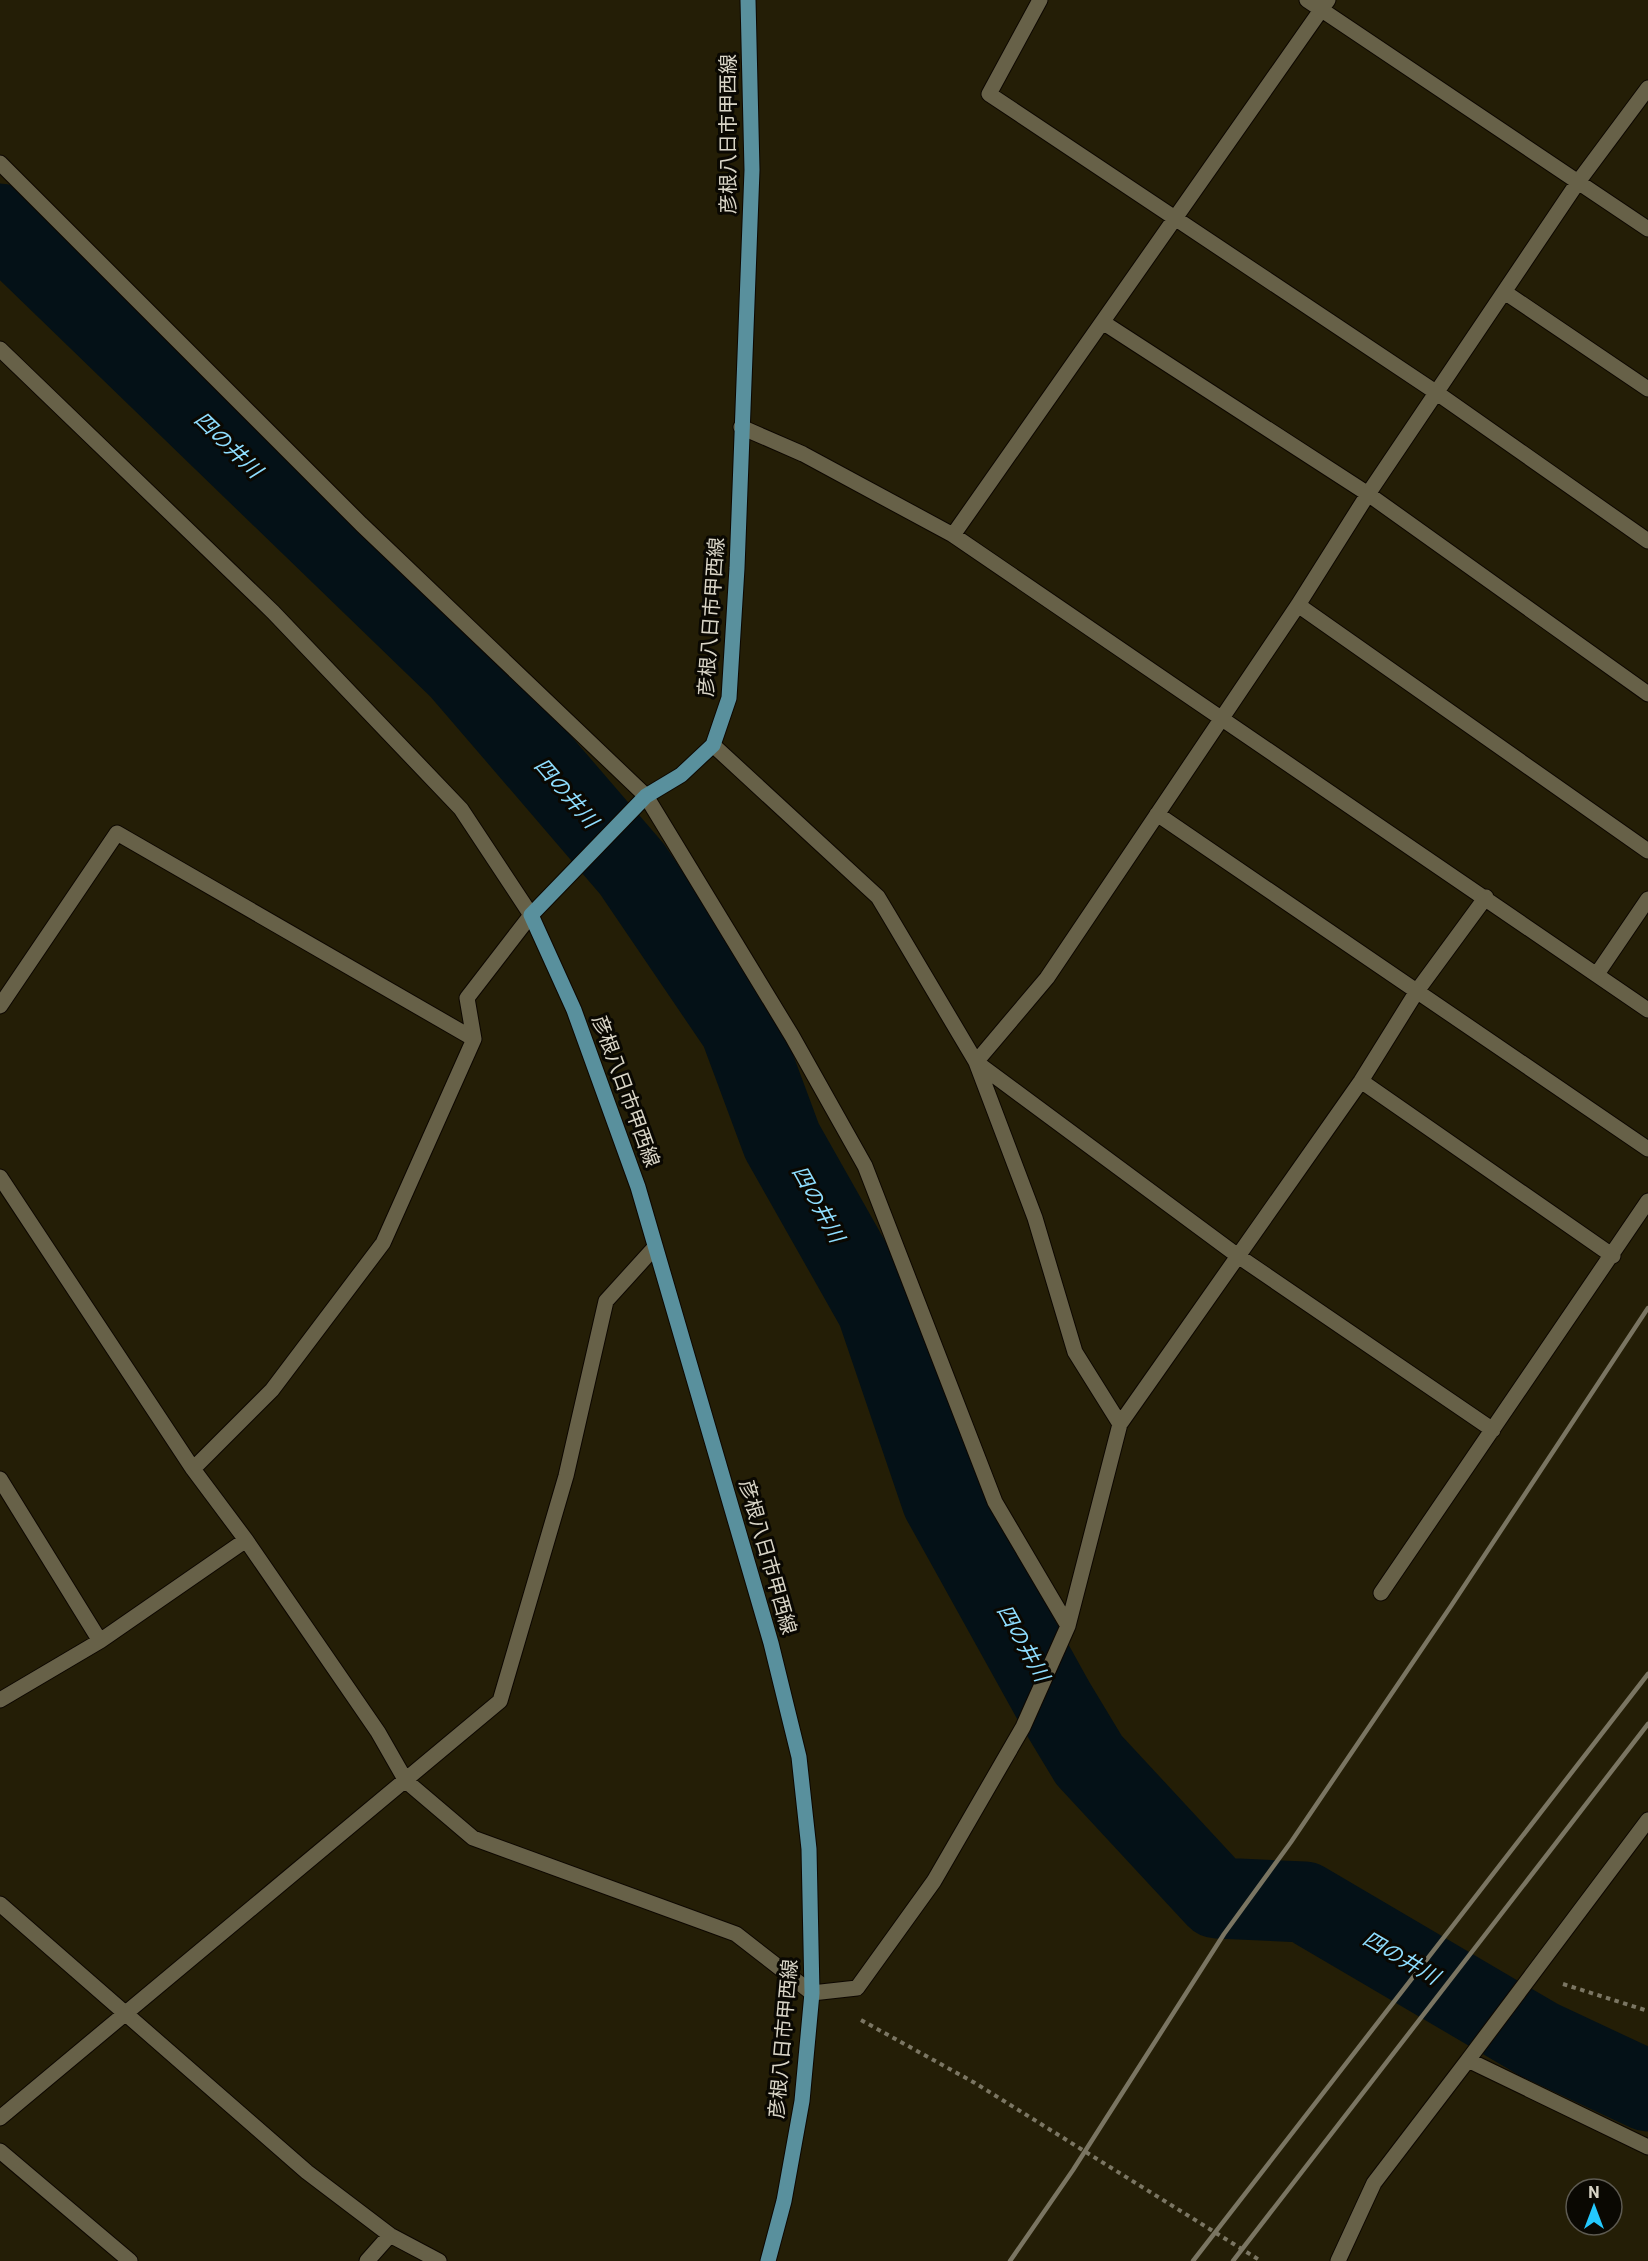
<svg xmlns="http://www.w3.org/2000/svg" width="1648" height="2261" viewBox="0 0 1648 2261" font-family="Roboto,'Noto Sans JP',sans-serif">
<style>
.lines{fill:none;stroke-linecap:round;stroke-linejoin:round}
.river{stroke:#041117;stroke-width:81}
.service-casing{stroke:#0d0700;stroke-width:17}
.minor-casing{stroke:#0d0700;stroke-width:17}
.tertiary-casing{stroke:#0d0700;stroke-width:17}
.primary-casing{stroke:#0d0700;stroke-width:17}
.path{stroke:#7b7663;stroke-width:4;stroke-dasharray:4.5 4.5;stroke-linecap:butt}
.service{stroke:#676148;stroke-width:15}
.minor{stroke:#676148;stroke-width:15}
.tertiary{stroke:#676148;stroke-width:15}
.primary{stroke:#59909d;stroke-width:15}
.rail{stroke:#7a7562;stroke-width:4.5}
.labels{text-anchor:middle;stroke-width:6;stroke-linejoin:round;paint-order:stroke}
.street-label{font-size:20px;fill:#d9d5c7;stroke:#0a0802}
.water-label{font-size:21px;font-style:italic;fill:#8fdeff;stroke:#0a0802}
</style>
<rect width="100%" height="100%" fill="#241e06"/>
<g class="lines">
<path class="river" d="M0 224 461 670 632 869 740 1028 782 1141 877 1309 942 1500 1054 1702 1089 1760 1217 1898 1304 1902 1539 2040 1648 2091"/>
<g class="service-casing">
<path id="service" d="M0 163 361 524 646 796"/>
</g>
<g class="minor-casing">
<path id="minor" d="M1040 0 989 94 1437 393 1648 541
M1307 0 1648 229
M1506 293 1648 389
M1104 323 1368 494 1648 694
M741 427 803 454 953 535 1648 1010
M953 535 1328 0
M1298 605 1648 851
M713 745 878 897 890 917 976 1062 1035 1218 1075 1352 1120 1424
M646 796 792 1036 865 1166 995 1502 1068 1626
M1157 814 1648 1149
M1597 974 1648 899
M0 1006 117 833 474 1039
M1361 1081 1613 1256
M0 1177 193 1469 246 1540 378 1732 406 1781 473 1838 736 1934 812 1993 857 1988 934 1881 1023 1727 1068 1626 1120 1424 1361 1081 1417 991 1486 897
M1493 1430 1238 1256 976 1062 1047 978 1298 605 1368 494 1578 182 1648 88
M193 1469 272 1390 383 1243 474 1039 467 998 531 915
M0 1479 100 1641
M1381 1593 1648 1201
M0 1700 100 1641 246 1540
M0 1904 307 2172 390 2235 439 2261
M1468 2060 1648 1820
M0 2118 500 1701 566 1476 606 1301 655 1247
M0 2151 130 2261
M367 2261 390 2235
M1338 2261 1374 2183 1468 2060 1648 2147"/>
</g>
<g class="tertiary-casing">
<path id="tertiary" d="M0 349 273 612 461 809 531 915"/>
</g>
<g class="primary-casing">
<path id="primary" d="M748 0 752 170 737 568 729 698 713 745 681 775 646 796 531 915 574 1010 638 1187 771 1643 799 1757 809 1849 812 1993 802 2101 784 2201 768 2261"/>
</g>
<path class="path" d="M1563 1984 1648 2011
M861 2020 975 2083 1261 2261"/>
<use href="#service" class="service"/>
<use href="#minor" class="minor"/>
<use href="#tertiary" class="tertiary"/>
<use href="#primary" class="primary"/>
<path class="rail" d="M1010 2261 1073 2170 1224 1934 1291 1842 1451 1606 1648 1308
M1193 2261 1648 1674
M1233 2261 1648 1724"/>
</g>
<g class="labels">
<g class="street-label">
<text transform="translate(728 134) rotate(-90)" y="7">彦根八日市甲西線</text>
<text transform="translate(711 617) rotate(-86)" y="7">彦根八日市甲西線</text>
<text transform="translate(626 1091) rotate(70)" y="7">彦根八日市甲西線</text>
<text transform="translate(768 1557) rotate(74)" y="7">彦根八日市甲西線</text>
<text transform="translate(783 2039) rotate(-85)" y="7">彦根八日市甲西線</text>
</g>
<g class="water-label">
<text transform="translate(228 445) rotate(44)" y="7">四の井川</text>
<text transform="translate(566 793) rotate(49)" y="7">四の井川</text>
<text transform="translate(818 1204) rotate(61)" y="7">四の井川</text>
<text transform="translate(1023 1643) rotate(61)" y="7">四の井川</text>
<text transform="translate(1401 1958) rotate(30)" y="7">四の井川</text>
</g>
</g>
<g transform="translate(1594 2207)"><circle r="28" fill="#0a0802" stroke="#5d5a51" stroke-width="1.5"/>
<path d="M0-4.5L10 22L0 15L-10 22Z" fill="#24c9fe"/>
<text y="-9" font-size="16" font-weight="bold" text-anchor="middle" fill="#d9d5c7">N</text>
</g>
</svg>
